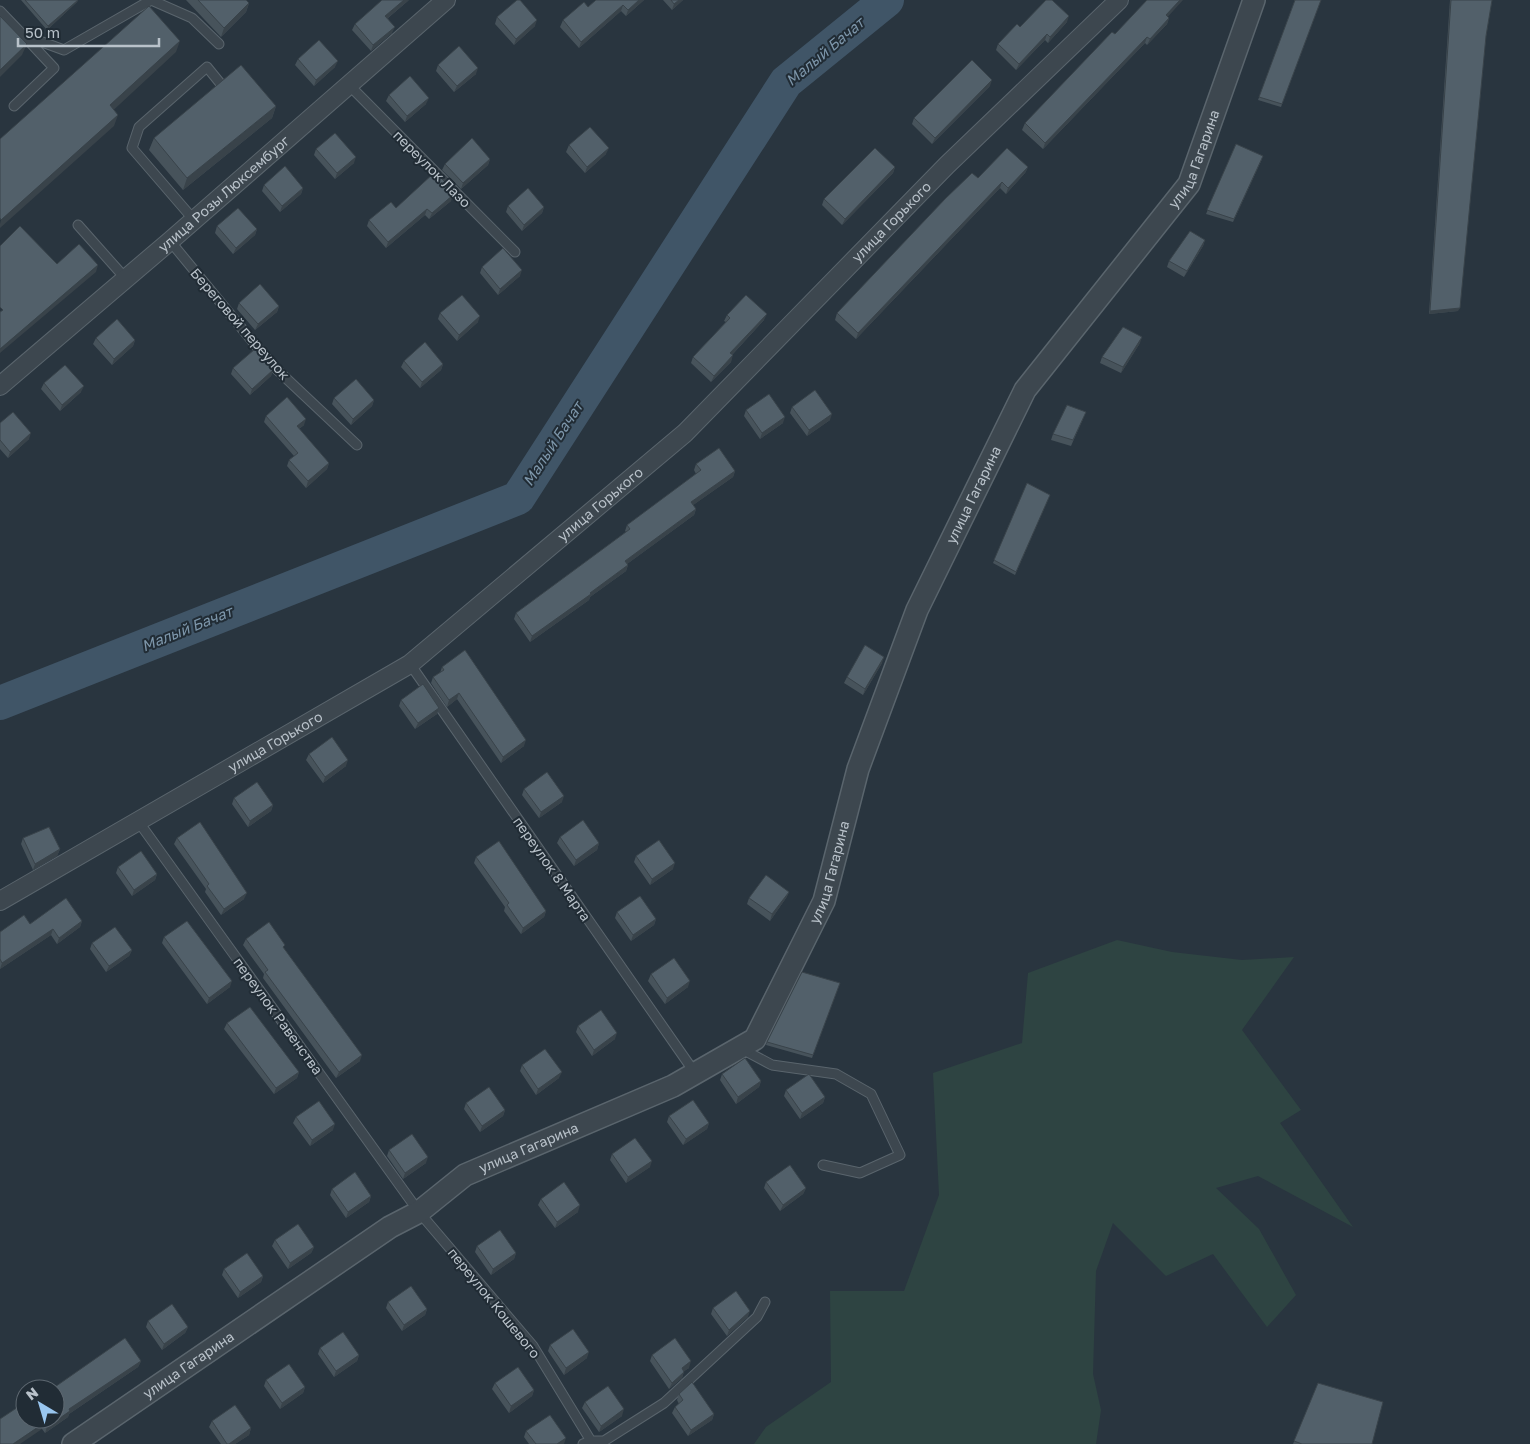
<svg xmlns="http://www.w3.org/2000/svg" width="1530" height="1444" viewBox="0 0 1530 1444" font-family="'Golos Text',sans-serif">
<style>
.green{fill:#2e4442}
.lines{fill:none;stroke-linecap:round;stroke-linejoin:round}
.river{stroke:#405567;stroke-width:34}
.service-casing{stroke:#5a656d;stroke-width:11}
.minor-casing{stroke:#5a656d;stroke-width:20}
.tertiary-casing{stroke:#5a656d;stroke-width:24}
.service{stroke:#3d474f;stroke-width:9}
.minor{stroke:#3d474f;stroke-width:18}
.tertiary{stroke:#3d474f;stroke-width:21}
.wall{fill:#47535b}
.shaded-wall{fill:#39434a}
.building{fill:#52606a;stroke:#39434a}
.labels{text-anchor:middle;stroke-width:4;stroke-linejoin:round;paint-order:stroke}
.street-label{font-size:14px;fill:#b9c2ca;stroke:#212c35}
.water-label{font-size:15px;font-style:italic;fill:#7d96aa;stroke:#212c35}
</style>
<rect width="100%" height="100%" fill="#29353f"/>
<path class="green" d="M1117 940 1172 952 1242 960 1294 957 1242 1030 1301 1110 1280 1123 1353 1227 1258 1176 1216 1188 1259 1229 1296 1295 1267 1327 1213 1254 1166 1276 1113 1223 1096 1271 1093 1374 1101 1410 1096 1444H754L766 1427 831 1382 830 1291H904L939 1195 933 1073 1022 1043 1028 973Z"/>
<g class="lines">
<path class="river" d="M0 703 518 498 786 82 887 0"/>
<g class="service-casing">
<path id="service" d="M0 11 23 35 64 50 151 0 192 18 219 44
M349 85 515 252
M14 106 54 68 25 37
M194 220 132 148 139 127 207 67 220 83
M78 225 126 279
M170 241 272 365 357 445
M410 664 695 1073
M138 821 419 1212 533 1346 591 1441 583 1444
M740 1048 772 1065 836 1074 871 1094 900 1155 860 1173 823 1165
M591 1441H604L664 1403 757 1317 765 1302"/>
</g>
<g class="minor-casing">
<g id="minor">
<path id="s1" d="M0 386 170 241 446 0"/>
<path id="s2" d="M0 901 410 664 685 433 947 165 1119 0"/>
</g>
</g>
<g class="tertiary-casing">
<g id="tertiary">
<path id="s3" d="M73 1444 390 1227 419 1212 465 1175 673 1086 755 1039 824 901 858 769 917 610 1025 390 1189 184 1254 0"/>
</g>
</g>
<use href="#service" class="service"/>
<use href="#minor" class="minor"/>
<use href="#tertiary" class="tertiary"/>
</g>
<path class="wall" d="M21 0H78L77 2 47 30Z
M186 0H246L249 3 246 12 221 37Z
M409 0 388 18 392 33 371 51 352 30 355 24Z
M596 0H644L626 16 621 11 579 48 560 27 563 20 588 7Z
M663 0H683L672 10Z
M1295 0H1321L1281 107 1258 100Z
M1450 0H1492L1486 36 1458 311 1429 314Z
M497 17 535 26 514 45 495 24Z
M1168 17 1169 18 1167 24 1147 45 1145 43 1043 149 1022 130 1025 123 1115 34Z
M1067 22 1048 43 1045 40 1016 70 996 50 998 44 1020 27Z
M298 59 335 67 314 86 295 65Z
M438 65 476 74 454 92 436 71Z
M990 86 932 144 912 124 914 118Z
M389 95 426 104 405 122 386 101Z
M276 106 272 118 183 190 149 150 154 138Z
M1236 144 1262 159 1233 222 1206 214Z
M569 145 606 154 585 173 566 152Z
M316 149 354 163 335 179 314 155Z
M490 159 488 165 461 189 442 170 445 164Z
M895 167 893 173 842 225 822 205 824 199Z
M1028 167 1025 173 1006 194 1000 188 856 339 835 320 837 313 978 178Z
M264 185 303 188 301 194 280 212 262 191Z
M451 201 429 219 425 215 386 248 367 226 369 220 396 208Z
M508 206 544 207 542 213 522 231 506 212Z
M217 226 257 229 255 235 233 254 215 233Z
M1205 240 1203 246 1184 277 1167 267 1169 261Z
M482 267 520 276 498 295 480 273Z
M239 303 279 306 277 312 255 330 237 309Z
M440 313 478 322 457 341 438 319Z
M727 315 764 320 732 355 731 362 711 382 691 363 693 357 726 322 724 321Z
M96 338 135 340 133 346 112 365 93 344Z
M1140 343 1121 373 1100 363 1102 357Z
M404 361 443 364 441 370 420 388 401 367Z
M233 368 273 370 271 376 250 395 231 374Z
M44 383 81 392 60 411 41 389Z
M334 398 374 400 372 406 351 425 332 404Z
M792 407 830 420 807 436 790 413Z
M746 410 783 423 760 439 744 416Z
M1086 412 1071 446 1051 440 1053 434Z
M266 416 304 425 299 429 329 463 327 469 306 488 287 466 289 460 294 456 264 422Z
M0 423 29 439 8 458 0 449Z
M696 464 735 471 733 477 693 505 696 509 694 515 627 564 628 565 626 571 590 597 589 600 530 642 514 619 516 613 626 532 625 531 627 525 696 474 694 470Z
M1027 483 1050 495 1015 575 993 563Z
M882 663 863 695 844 683 847 677Z
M442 667 524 746 501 763 457 699 447 707 431 683 433 677 440 673Z
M401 700 439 708 437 714 415 729 399 706Z
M309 754 346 766 323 783 306 760Z
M524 789 562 802 539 818 522 795Z
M234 798 273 805 271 811 248 827 232 804Z
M560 837 599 843 597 850 574 866 557 843Z
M23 838 60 849 57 856 33 870 21 844Z
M177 838 244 899 221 915 205 892 206 889 174 844Z
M636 856 673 869 650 885 634 862Z
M476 857 546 911 544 917 521 934 504 911 505 907 474 863Z
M118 867 157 874 155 880 132 896 116 873Z
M789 892 786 898 770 921 747 904 749 898Z
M617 912 656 919 654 925 631 941 615 918Z
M82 921 80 927 57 944 51 935 0 969V932L30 924Z
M164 937 230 987 207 1004 162 943Z
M246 939 284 949 360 1061 336 1078 263 978 264 974 243 945Z
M92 943 132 950 129 956 106 972 90 949Z
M651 974 688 987 665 1004 648 981Z
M840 983 812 1058 766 1045 767 1042Z
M227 1023 299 1072 297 1078 274 1094 224 1029Z
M578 1026 615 1039 592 1056 576 1032Z
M522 1065 559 1078 536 1095 520 1071Z
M722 1074 761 1081 759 1087 736 1104 720 1080Z
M786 1090 825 1097 823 1103 800 1119 784 1096Z
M466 1103 505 1110 503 1116 480 1132 464 1109Z
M669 1116 709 1123 707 1129 683 1145 667 1122Z
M296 1117 333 1130 310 1146 293 1123Z
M389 1150 426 1163 403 1179 387 1156Z
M612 1154 650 1167 626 1183 610 1160Z
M766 1182 806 1188 803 1194 780 1211 764 1188Z
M332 1189 371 1196 369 1202 346 1218 330 1195Z
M541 1199 578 1212 555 1228 538 1205Z
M275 1240 314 1247 311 1253 288 1269 272 1246Z
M477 1246 516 1253 514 1259 491 1275 475 1252Z
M224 1269 263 1276 261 1282 238 1298 222 1275Z
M388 1302 427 1309 425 1315 402 1331 386 1308Z
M713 1308 748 1317 727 1336 711 1314Z
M148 1321 188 1327 185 1333 162 1350 146 1327Z
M550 1345 587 1358 564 1375 548 1351Z
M320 1348 359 1355 357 1361 334 1377 318 1354Z
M652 1355 689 1368 684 1371 682 1378 669 1389 650 1361Z
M141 1361 138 1367 69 1414 68 1417 45 1433 42 1429 21 1411Z
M266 1380 305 1387 303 1393 280 1409 264 1386Z
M495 1383 534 1390 532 1396 509 1413 492 1389Z
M1318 1383 1372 1444H1293Z
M679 1394 714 1414 712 1420 688 1436 672 1413 675 1407 679 1404 677 1400Z
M585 1402 622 1416 599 1432 582 1408Z
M212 1421 251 1428 249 1435 235 1444H221L209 1427Z
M526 1431 563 1444H529L524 1437Z"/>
<path class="shaded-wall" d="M78 0 77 2 47 30 48 26Z
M404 0H409L383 22 385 16Z
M639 0H644L626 16 628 10Z
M679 0H683L672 10 674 4Z
M1180 0H1183L1164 21 1166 15Z
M249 3 246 12 221 37 224 28Z
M623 5 621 11 579 48 581 42Z
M1069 16 1067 22 1048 43 1050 37Z
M1169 18 1167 24 1147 45 1150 39Z
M537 20 535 26 514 45 516 39Z
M395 27 392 33 371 51 373 45Z
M1047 34 1045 40 1016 70 1019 64Z
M1147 37 1145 43 1043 149 1045 143Z
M180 41 176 52 106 117 110 105Z
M27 44 22 55 0 77V70Z
M338 61 335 67 314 86 316 80Z
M478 68 476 74 454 92 457 86Z
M992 80 990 86 932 144 935 138Z
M429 98 426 104 405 122 407 116Z
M276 106 272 118 183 190 187 178Z
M118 115 114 126 0 228V224L1 220Z
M609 148 606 154 585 173 587 167Z
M356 157 354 163 335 179 337 173Z
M490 159 488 165 461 189 463 183Z
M895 167 893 173 842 225 845 219Z
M1028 167 1025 173 1006 194 1008 188Z
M1002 182 1000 188 856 339 858 333Z
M303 188 301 194 280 212 282 206Z
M453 195 451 201 429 219 432 213Z
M544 207 542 213 522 231 524 225Z
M427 209 425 215 386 248 388 242Z
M257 229 255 235 233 254 236 248Z
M1205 240 1203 246 1184 277 1187 271Z
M98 265 96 272 0 353V349Z
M522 270 520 276 498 295 500 289Z
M279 306 277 312 255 330 258 324Z
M1460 308 1458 311 1429 314 1430 311Z
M767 314 764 320 728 359 730 353Z
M480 316 478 322 457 341 459 335Z
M1142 337 1140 343 1121 373 1123 367Z
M135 340 133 346 112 365 114 359Z
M733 355 731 362 711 382 714 376Z
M443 364 441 370 420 388 422 382Z
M273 370 271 376 250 395 252 389Z
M84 386 81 392 60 411 62 405Z
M374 400 372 406 351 425 353 419Z
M832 414 830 420 807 436 809 430Z
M785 417 783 423 760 439 762 433Z
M306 419 304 425 295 432 297 426Z
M31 433 29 439 8 458 10 452Z
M329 463 327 469 306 488 308 481Z
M735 471 733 477 689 508 691 502Z
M696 509 694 515 623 567 625 561Z
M628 565 626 571 590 597 589 600 530 642 532 636 590 593Z
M884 657 882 663 863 695 865 689Z
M459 693 457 699 447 707 449 700Z
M439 708 437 714 415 729 418 723Z
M526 740 524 746 501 763 503 757Z
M348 760 346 766 323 783 325 777Z
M564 796 562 802 539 818 541 812Z
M273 805 271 811 248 827 250 821Z
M599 843 597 850 574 866 576 860Z
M60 849 57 856 33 870 35 864Z
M675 863 673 869 650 885 652 879Z
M157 874 155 880 132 896 134 890Z
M789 892 786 898 770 921 772 914Z
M247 893 244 899 221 915 224 909Z
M546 911 544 917 521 934 523 928Z
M656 919 654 925 631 941 633 935Z
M82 921 80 927 57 944 59 938Z
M53 929 51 935 0 969 2 963Z
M132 950 129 956 106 972 109 966Z
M232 981 230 987 207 1004 209 998Z
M690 981 688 987 665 1004 667 998Z
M617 1033 615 1039 592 1056 594 1050Z
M362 1055 360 1061 336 1078 339 1072Z
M299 1072 297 1078 274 1094 276 1088Z
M562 1072 559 1078 536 1095 538 1089Z
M761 1081 759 1087 736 1104 738 1097Z
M825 1097 823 1103 800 1119 802 1113Z
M505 1110 503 1116 480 1132 482 1126Z
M709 1123 707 1129 683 1145 686 1139Z
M335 1124 333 1130 310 1146 312 1140Z
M428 1157 426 1163 403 1179 405 1173Z
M652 1161 650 1167 626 1183 628 1177Z
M806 1188 803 1194 780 1211 783 1205Z
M371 1196 369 1202 346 1218 348 1212Z
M580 1205 578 1212 555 1228 557 1222Z
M314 1247 311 1253 288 1269 290 1263Z
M516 1253 514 1259 491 1275 493 1269Z
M263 1276 261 1282 238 1298 240 1292Z
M427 1309 425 1315 402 1331 404 1325Z
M750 1311 748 1317 727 1336 729 1330Z
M188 1327 185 1333 162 1350 164 1344Z
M589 1352 587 1358 564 1375 566 1368Z
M359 1355 357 1361 334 1377 336 1371Z
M141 1361 138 1367 69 1414 68 1417 45 1433 47 1427 69 1409Z
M691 1361 689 1368 680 1374 682 1368Z
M684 1372 682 1378 669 1389 672 1383Z
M305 1387 303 1393 280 1409 282 1403Z
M534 1390 532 1396 509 1413 511 1406Z
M624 1409 622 1416 599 1432 601 1426Z
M714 1414 712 1420 688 1436 691 1430Z
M44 1423 42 1429 20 1444H13Z
M251 1428 249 1435 235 1444H229Z
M566 1438 564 1444H557Z"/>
<path class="building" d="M25 0H78L48 26Z
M198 0H246L249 3 224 28Z
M382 0H404L385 16 395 27 373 45 355 24Z
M517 0H520L537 20 516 39 497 17Z
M596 0H639L628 10 623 5 581 42 563 20 584 2 588 7Z
M671 0H679L674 4Z
M1046 0H1052L1069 16 1050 37 1047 34 1019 64 998 44 1017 24 1020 27Z
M1147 0H1180L1166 15 1169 18 1150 39 1147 37 1045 143 1025 123 1112 32 1115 34Z
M1295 0H1321L1282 104 1259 97Z
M1451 0H1492L1486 36 1460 308 1430 311Z
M149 6 180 41 110 105 118 115 1 220 0 218V139Z
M0 16 27 44 0 70Z
M319 40 338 61 316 80 298 59Z
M459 46 478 68 457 86 438 65Z
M972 60 992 80 935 138 914 118Z
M241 65 276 106 187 178 154 138Z
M410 76 429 98 407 116 389 95Z
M590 127 609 148 587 167 569 145Z
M335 133 356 157 337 173 316 149Z
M472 138 490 159 463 183 445 164Z
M1236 144 1263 156 1234 219 1207 210Z
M875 148 895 167 845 219 824 199Z
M1007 148 1028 167 1008 188 1002 182 858 333 837 313 945 199 972 173 978 178Z
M285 166 303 188 282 206 264 185Z
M435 172 454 191 453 195 432 213 427 209 388 242 369 220 391 202 396 208Z
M528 188 544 207 524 225 508 206Z
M238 208 257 229 236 248 217 226Z
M20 226 57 264 79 244 98 265 0 349V312L3 310 0 307V246Z
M1190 231 1205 240 1187 271 1169 261Z
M503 248 522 270 500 289 482 267Z
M260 284 279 306 258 324 239 303Z
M462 295 480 316 459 335 440 313Z
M746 295 767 314 730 353 733 355 714 376 693 357 730 318 727 315Z
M117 319 135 340 114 359 96 338Z
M1123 327 1142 337 1123 367 1102 357Z
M425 342 443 364 422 382 404 361Z
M255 349 273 370 252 389 233 368Z
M65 365 84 386 62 405 44 383Z
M356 379 374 400 353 419 334 398Z
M815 390 832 414 809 430 792 407Z
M769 394 785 417 762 433 746 410Z
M287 397 306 419 297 426 329 463 308 481 289 460 298 453 266 416Z
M1067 405 1086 412 1073 440 1053 434Z
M13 412 31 433 10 452 0 440V423Z
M719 448 735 471 691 502 696 509 625 561 628 565 590 593 591 594 532 636 516 613 630 529 627 525 701 470 696 464Z
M1027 483 1050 495 1016 572 994 560Z
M865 645 884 657 865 689 847 677Z
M465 650 526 740 503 757 459 693 449 700 433 677 444 670 442 667Z
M423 684 439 708 418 723 401 700Z
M332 737 348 760 325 777 309 754Z
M547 772 564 796 541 812 524 789Z
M257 782 273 805 250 821 234 798Z
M583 820 599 843 576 860 560 837Z
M200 822 247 893 224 909 207 886 209 884 177 838Z
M49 827 60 849 35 864 23 838Z
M659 840 675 863 652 879 636 856Z
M499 841 546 911 523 928 507 905 509 903 476 857Z
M141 851 157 874 134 890 118 867Z
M766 875 789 892 772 914 749 898Z
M640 896 656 919 633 935 617 912Z
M66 898 82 921 59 938 53 929 2 963 0 959V932L24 915 30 924Z
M187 921 232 981 209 998 164 937Z
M269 922 285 945 283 947 362 1055 339 1072 265 972 268 970 246 939Z
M115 927 132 950 109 966 92 943Z
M674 958 690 981 667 998 651 974Z
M802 972 840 983 813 1055 767 1042Z
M250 1007 299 1072 276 1088 227 1023Z
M601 1010 617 1033 594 1050 578 1026Z
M545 1049 562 1072 538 1089 522 1065Z
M745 1058 761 1081 738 1097 722 1074Z
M809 1074 825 1097 802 1113 786 1090Z
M489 1087 505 1110 482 1126 466 1103Z
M693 1100 709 1123 686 1139 669 1116Z
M319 1101 335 1124 312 1140 296 1117Z
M412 1134 428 1157 405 1173 389 1150Z
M635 1138 652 1161 628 1177 612 1154Z
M790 1165 806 1188 783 1205 766 1182Z
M355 1172 371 1196 348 1212 332 1189Z
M564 1182 580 1205 557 1222 541 1199Z
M298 1224 314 1247 290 1263 275 1240Z
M500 1230 516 1253 493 1269 477 1246Z
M247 1253 263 1276 240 1292 224 1269Z
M411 1286 427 1309 404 1325 388 1302Z
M736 1291 750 1311 729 1330 713 1308Z
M172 1304 188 1327 164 1344 148 1321Z
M573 1329 589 1352 566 1368 550 1345Z
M343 1332 359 1355 336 1371 320 1348Z
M125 1338 141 1361 69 1409 70 1411 47 1427 44 1423 13 1444H0V1419L18 1407 21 1411 25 1408V1419H55V1389H52Z
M675 1338 691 1361 682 1368 684 1372 672 1383 652 1355Z
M289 1364 305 1387 282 1403 266 1380Z
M518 1367 534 1390 511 1406 495 1383Z
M692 1382 714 1414 691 1430 675 1407 683 1400 679 1394Z
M1318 1383 1383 1402 1372 1444H1302L1294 1441Z
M608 1386 624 1409 601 1426 585 1402Z
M235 1405 251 1428 229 1444H227L212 1421Z
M550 1415 566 1438 557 1444H536L526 1431Z"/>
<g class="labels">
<g class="street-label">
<text dy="5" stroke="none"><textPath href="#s3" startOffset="1790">улица Гагарина</textPath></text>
<text transform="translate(432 169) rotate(45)" y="5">переулок Лазо</text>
<text dy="5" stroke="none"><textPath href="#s1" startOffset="295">улица Розы Люксембург</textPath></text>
<text dy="5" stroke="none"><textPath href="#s2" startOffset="1128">улица Горького</textPath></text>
<text transform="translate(240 324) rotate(49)" y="5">Береговой переулок</text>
<text dy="5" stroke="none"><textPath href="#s3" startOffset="1385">улица Гагарина</textPath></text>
<text dy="5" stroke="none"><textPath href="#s2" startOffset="722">улица Горького</textPath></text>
<text dy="5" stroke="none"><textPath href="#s2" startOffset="318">улица Горького</textPath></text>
<text transform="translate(552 869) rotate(55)" y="5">переулок 8 Марта</text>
<text dy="5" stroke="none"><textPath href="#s3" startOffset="980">улица Гагарина</textPath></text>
<text transform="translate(278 1016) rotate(54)" y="5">переулок Равенства</text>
<text dy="5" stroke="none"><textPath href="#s3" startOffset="545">улица Гагарина</textPath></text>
<text transform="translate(494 1303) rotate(51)" y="5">переулок Кошевого</text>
<text dy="5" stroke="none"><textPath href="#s3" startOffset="140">улица Гагарина</textPath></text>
</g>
<g class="water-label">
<text transform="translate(825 52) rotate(-40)" y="5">Малый Бачат</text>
<text transform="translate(553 444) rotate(-57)" y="5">Малый Бачат</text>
<text transform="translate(187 629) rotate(-22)" y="5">Малый Бачат</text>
</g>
</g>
<g transform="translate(40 1404) rotate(322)"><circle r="24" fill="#212c35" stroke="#5e6871"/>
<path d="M0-4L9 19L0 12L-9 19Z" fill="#99c6ef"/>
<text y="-8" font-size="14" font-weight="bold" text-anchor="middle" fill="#b9c2ca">N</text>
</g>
<path d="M18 38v8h141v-8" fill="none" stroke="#b9c2ca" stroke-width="2.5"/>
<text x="25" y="38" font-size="15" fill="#b9c2ca" stroke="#212c35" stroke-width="4" paint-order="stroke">50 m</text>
</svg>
